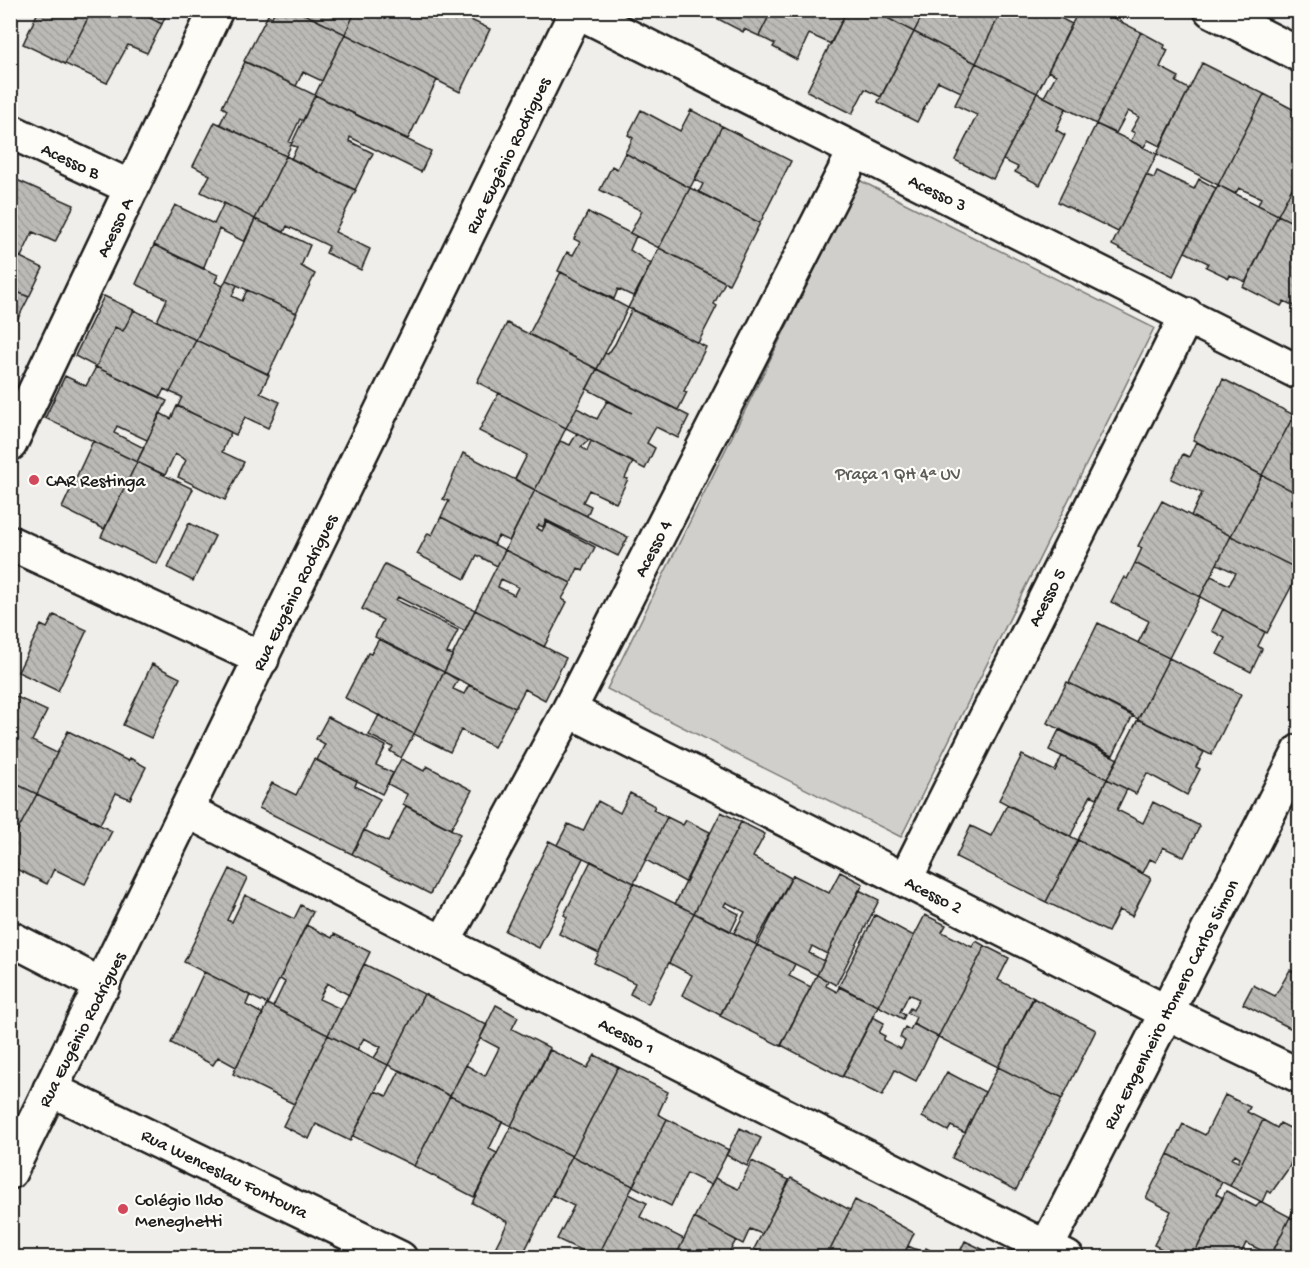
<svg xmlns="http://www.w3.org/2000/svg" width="1310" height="1268" viewBox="0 0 1310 1268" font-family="'Gochi Hand',sans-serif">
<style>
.park{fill:#d0cfcc;stroke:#767674;stroke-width:1.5}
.building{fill:url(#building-back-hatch);stroke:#1c1c1c;stroke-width:1.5;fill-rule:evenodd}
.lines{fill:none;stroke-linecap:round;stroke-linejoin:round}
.minor-casing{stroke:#1c1c1c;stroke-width:38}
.tertiary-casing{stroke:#1c1c1c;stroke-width:38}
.minor{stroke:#fdfcf7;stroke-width:33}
.tertiary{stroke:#fdfcf7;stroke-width:33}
.poi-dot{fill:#d1495b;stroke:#fdfcf7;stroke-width:2}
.labels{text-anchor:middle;stroke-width:4.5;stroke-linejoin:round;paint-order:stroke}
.street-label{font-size:18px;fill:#1c1c1c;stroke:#fdfcf7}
.park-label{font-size:18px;fill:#5b5b5a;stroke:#fdfcf7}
.poi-label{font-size:18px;fill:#1c1c1c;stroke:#fdfcf7;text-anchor:start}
</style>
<defs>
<pattern id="building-back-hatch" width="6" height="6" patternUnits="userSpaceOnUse" patternTransform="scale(1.5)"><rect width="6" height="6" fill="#bbbab6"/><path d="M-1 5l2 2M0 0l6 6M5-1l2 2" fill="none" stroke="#a09f9c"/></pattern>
</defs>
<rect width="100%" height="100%" fill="#f0eeea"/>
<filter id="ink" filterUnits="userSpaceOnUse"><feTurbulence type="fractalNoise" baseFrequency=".0167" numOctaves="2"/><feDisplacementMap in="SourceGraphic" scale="12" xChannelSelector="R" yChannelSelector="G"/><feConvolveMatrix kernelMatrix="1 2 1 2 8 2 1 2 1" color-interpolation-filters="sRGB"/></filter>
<g filter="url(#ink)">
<path class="park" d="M859 180 1154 328 901 837 607 689Z"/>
<path class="building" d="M39 10H92L65 64 23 44Z
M92 10H134L162 24 147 53 128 45 107 83 65 64Z
M134 10H168L162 24Z
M275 10H296L345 34 322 81 303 72 296 86 244 61 268 15 272 17Z
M296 10H356L345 34Z
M356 10H450L490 29 460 92 345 34Z
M450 10H472L468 19Z
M722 10H772L759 36 744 29 743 32 718 19Z
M772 10H847L831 44 809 34 797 60 773 47 775 44 759 36Z
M847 10H872L914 32 881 97 865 89 852 114 807 91Z
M872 10H925L914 32Z
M925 10H1002L976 63 914 32Z
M1002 10H1045L1072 24 1037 93 976 63Z
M1079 10H1098L1141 32 1096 124 1044 97 1056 75 1048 71Z
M914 32 976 63 961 92 938 81 917 122 878 102Z
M1141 32 1165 45 1164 48 1168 50 1160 67 1179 77 1176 82 1189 89 1160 146 1148 140 1144 147 1131 141 1135 133 1131 131 1139 117 1128 111 1116 133 1096 124Z
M345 34 437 80 408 139 315 95Z
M245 62 315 95 303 121 300 119 289 142 292 143 286 156 220 124 227 110 222 107Z
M976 63 1037 93 993 179 955 160 977 115 955 105Z
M1202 63 1264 94 1218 185 1157 154Z
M1037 93 1066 108 1056 130 1065 135 1040 185 1015 172 1018 167 1003 160Z
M1264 94 1300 113V173L1278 215 1258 205 1261 198 1239 188 1235 194 1218 185Z
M315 95 431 151 421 172 350 137 349 141 373 153 355 190 291 159 297 147 291 145Z
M641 110 680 131 691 110 722 126 690 188 625 153 633 138 628 135Z
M215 122 286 156 255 219 201 192 210 175 193 166Z
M1096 124 1157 154 1118 232 1058 202Z
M722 126 791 161 760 223 699 192 703 184 695 180Z
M625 153 690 188 659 248 630 233 642 211 600 190 612 166 617 169Z
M286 156 356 190 335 232 370 249 361 270 326 253 329 246 287 226 284 232 255 219Z
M1157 171 1194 189 1199 179 1216 188 1173 276 1112 245 1146 175 1154 178Z
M1300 173V226L1278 215Z
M10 177 74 205 55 242 33 232 21 257 10 252Z
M1218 185 1278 215 1246 282 1230 275 1229 278 1206 267 1208 263 1185 252Z
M690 188 760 223 729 284 659 248Z
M224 203 255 219 245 242 219 229 203 269 154 245 175 205 214 224Z
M588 212 636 236 630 250 651 264 635 297 618 289 614 299 558 271 567 252 573 255 580 242 574 239Z
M1278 215 1300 226V309L1284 301 1281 306 1243 287Z
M255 219 310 245 301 266 315 274 296 313 226 280Z
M154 245 218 275 215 282 223 286 196 340 157 321 167 299 136 284Z
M659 248 725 282 714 304 717 306 698 343 628 308Z
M10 252 43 268 29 297 10 289Z
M561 272 628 308 597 369 529 334Z
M226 280 237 285 232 296 242 301 247 290 297 313 268 374 196 340Z
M10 289 29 297 10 334Z
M104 296 134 310 123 331 115 327 96 367 75 356Z
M632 309 706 347 684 391 687 392 678 410 597 369 605 353 608 354 615 344Z
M134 310 196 340 170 392 164 389 160 397 96 367 115 327 123 331Z
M507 323 597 369 566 428 477 382Z
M196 340 269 375 260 393 280 402 268 428 245 417 236 435 178 406 182 397 170 392Z
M96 367 167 401 147 440 117 426 114 433 144 448 137 462 45 418 65 376 86 386Z
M597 369 689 416 678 438 656 427 647 443 655 448 645 469 566 428 577 408 597 419 607 401 632 413 587 389Z
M1223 379 1294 415 1262 475 1193 440Z
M499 393 566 428 535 490 515 479 527 455 479 431Z
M177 406 231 432 222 452 244 462 225 500 178 477 186 460 175 454 165 475 137 462 160 413 171 419Z
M1294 415 1300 418V495L1262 475Z
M577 433 589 440 581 447 587 451 591 441 633 462 625 478 628 479 616 503 589 490 583 502 591 506 587 516 535 490 560 441 570 445Z
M93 441 137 462 104 529 62 508Z
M1196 442 1262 475 1231 536 1191 516 1202 493 1171 479 1183 454 1189 457Z
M463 453 535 490 509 541 498 536 494 545 441 517 449 501 443 499Z
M137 462 193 489 157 564 101 537Z
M1262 475 1300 495V570L1231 536Z
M535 490 628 537 618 556 546 520 543 527 539 525 537 528 542 531 547 522 595 547 583 571 578 568 571 583 505 550Z
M1162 501 1231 536 1200 597 1135 563 1142 548 1138 546Z
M441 517 505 550 497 566 477 555 465 579 417 554 428 533 432 535Z
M189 523 215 536 193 581 168 568Z
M1231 536 1300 570 1267 633 1200 597 1211 576 1229 585 1236 573 1217 564Z
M505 550 571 583 562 599 567 602 544 647 475 610ZM501 579 518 587 514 595 498 587Z
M1135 563 1200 597 1169 658 1138 643 1149 621 1111 602 1124 577 1127 579Z
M385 564 475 610 465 631 398 597 396 600 458 630 447 653 453 655 444 672 375 637 383 620 362 609Z
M1223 609 1265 632 1258 646 1262 649 1251 672 1217 654 1225 638 1212 631Z
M475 610 566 658 545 700 525 689 515 708 444 672Z
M54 615 87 630 58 691 18 672 41 625 47 628Z
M1098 623 1169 658 1138 719 1069 683Z
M379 639 444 672 414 734 345 698 368 653 371 654Z
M1169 658 1241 694 1211 755 1138 719Z
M152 664 180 678 151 738 123 725Z
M444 672 458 680 453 689 464 694 469 685 515 708 494 747 461 730 450 752 414 734Z
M1067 682 1133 715 1113 755 1047 723Z
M10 694 47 711 32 741 57 753 37 794 10 781Z
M379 715 414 734 401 758 390 751 393 747 369 735Z
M328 717 386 746 376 765 393 773 382 794 317 760 325 744 316 739Z
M1138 719 1204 752 1196 767 1200 769 1187 795 1147 773 1136 794 1107 779Z
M1059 730 1118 759 1107 779 1049 750Z
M68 731 128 761 130 758 146 767 130 799 116 793 100 824 37 794Z
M1022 755 1055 771 1062 756 1107 779 1097 798 1091 795 1070 837 999 800Z
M314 759 357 781 355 786 380 799 352 854 259 808 272 783 296 795Z
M401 759 424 771 427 766 472 790 451 829 403 804 407 794 388 784Z
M1107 779 1127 789 1117 810 1143 823 1153 802 1200 826 1184 857 1163 847 1156 862 1150 859 1143 873 1078 840Z
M10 781 37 794 10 845 11 798Z
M630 793 655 806 653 810 667 817 634 883 557 845 568 824 583 831 598 801 620 813Z
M37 794 112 831 85 884 54 869 47 884 10 866V845Z
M1007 805 1078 840 1046 902 956 857 971 826 991 836Z
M406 806 460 834 430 894 352 854 364 830 388 842Z
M721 812 741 822 694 913 675 904Z
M667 817 683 825 686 820 710 832 685 882 646 860Z
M741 822 765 834 753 857 791 878 755 944 734 933 745 912 726 902 724 906 739 914 731 931 694 913Z
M1078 840 1151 878 1132 916 1119 910 1108 932 1046 902Z
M549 841 583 858 539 948 505 931Z
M591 861 634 883 599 953 559 934 567 917 564 915Z
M230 869 247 878 227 920 232 922 245 895 294 919 301 905 313 912 267 1004 184 962Z
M840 872 863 884 827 954 812 946 809 953 824 961 817 975 757 945 793 875 829 893Z
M634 883 694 913 648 1004 630 994 635 983 594 963Z
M859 890 879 900 836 985 817 975Z
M694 913 757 945 720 1015 682 995 692 975 669 963Z
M875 915 914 936 878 1006 839 986Z
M925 915 946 925 942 932 972 947 976 941 985 946 938 1037 913 1024 916 1017 907 1013 910 1008 913 1010 919 999 909 994 900 1012 905 1015 903 1019 878 1006Z
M306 925 332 938 334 934 370 952 349 995 327 983 319 999 341 1009 328 1035 273 1007 285 982 280 979Z
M757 945 795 964 789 976 811 987 781 1046 720 1016Z
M985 946 1009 958 998 980 1034 998 998 1067 938 1037Z
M1300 961V1033L1243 1004 1253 985 1275 996 1290 970 1294 972Z
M364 964 424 994 388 1065 374 1058 381 1047 364 1038 357 1050 328 1035Z
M204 972 250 995 246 1005 263 1014 236 1067 218 1057 213 1065 171 1043Z
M817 975 828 981 826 986 837 992 839 987 878 1006 842 1077 781 1045Z
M424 994 487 1025 450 1096 388 1065Z
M1033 998 1096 1030 1062 1099 998 1067Z
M267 1004 328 1035 294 1104 233 1074Z
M496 1005 518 1017 512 1029 550 1048 511 1126 450 1096 466 1065 485 1076 499 1048 480 1038Z
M873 1017 884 1023 879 1033 885 1036 883 1040 901 1049 905 1041 900 1037 905 1027 910 1030 913 1024 938 1037 916 1081 895 1070 882 1096 843 1076Z
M328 1035 388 1065 350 1141 316 1124 309 1139 283 1126Z
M550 1050 587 1068 595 1055 618 1067 572 1156 511 1126Z
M618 1067 668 1092 658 1114 667 1119 633 1186 572 1156Z
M998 1067 1062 1099 1016 1190 952 1158Z
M400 1070 450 1096 414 1166 353 1136 375 1091 387 1096Z
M947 1072 985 1092 965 1133 951 1126 948 1131 922 1117Z
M1225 1095 1250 1107 1247 1112 1263 1120 1230 1186 1168 1154 1183 1124 1205 1135ZM1235 1154 1240 1157 1238 1162 1232 1159Z
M450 1096 502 1122 489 1149 497 1153 474 1197 414 1166Z
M667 1119 729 1150 711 1185 687 1173 671 1206 633 1186Z
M1263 1120 1277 1128 1280 1123 1300 1133V1146L1288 1169 1271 1193 1267 1191 1262 1202 1230 1186Z
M511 1126 572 1156 521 1258 495 1248 508 1222 472 1203Z
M740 1128 761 1138 747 1166 726 1155Z
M1168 1154 1222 1182 1216 1194 1223 1198 1192 1258H1179L1154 1245 1171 1211 1146 1198Z
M572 1156 633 1186 597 1258 557 1239 574 1206 552 1195Z
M752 1161 789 1180 762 1234 750 1229 743 1244 694 1218 715 1178 738 1189Z
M791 1178 850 1210 826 1258H770L754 1249Z
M1226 1191 1256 1207 1260 1201 1290 1217 1271 1255 1246 1243 1239 1258 1193 1256Z
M629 1194 647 1203 640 1217 684 1239 675 1258H597Z
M1300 1199V1221L1290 1217Z
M855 1200 914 1233 902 1258H826Z
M1290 1217 1300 1221V1258H1270Z
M694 1218 736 1240 726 1258H675Z
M965 1241 984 1250 981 1258H957Z
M908 1246 924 1253 926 1248 946 1258H902Z"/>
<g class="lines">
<g class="minor-casing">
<path id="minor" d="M1211 10 1300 55
M577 11 1300 373
M10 131 132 188
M10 444 216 10
M10 543 262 659
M569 710 1166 1012 1300 1076
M188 811 443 943 1067 1258
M905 880 1187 315
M10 938 103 986
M443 943 569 710 855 151
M50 1089 400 1258
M1041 1258 1300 751"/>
</g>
<g class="tertiary-casing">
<path id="tertiary" d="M10 1172 577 10"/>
</g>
<use href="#minor" class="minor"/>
<use href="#tertiary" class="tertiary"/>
</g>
</g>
<g class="poi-dot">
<circle cx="34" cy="480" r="6"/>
<circle cx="123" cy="1209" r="6"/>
</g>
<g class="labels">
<g class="street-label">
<text transform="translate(507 155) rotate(-64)" y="6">Rua Eugênio Rodrigues</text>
<text transform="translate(71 160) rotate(25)" y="6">Acesso B</text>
<text transform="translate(938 192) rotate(26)" y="6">Acesso 3</text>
<text transform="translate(114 227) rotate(-65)" y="6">Acesso A</text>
<text transform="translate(652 548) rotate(-63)" y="6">Acesso 4</text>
<text transform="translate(294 592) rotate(-64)" y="6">Rua Eugênio Rodrigues</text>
<text transform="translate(1046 597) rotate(-63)" y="6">Acesso 5</text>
<text transform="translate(934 894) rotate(27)" y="6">Acesso 2</text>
<text transform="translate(1170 1004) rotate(-63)" y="6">Rua Engenheiro Homero Carlos Simon</text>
<text transform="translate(81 1029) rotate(-63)" y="6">Rua Eugênio Rodrigues</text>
<text transform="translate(627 1035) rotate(27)" y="6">Acesso 1</text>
<text transform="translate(225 1173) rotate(26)" y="6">Rua Wenceslau Fontoura</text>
</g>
<g class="park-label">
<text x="898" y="479">Praça 1 QH 4ª UV</text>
</g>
<g class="poi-label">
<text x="46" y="486">CAR Restinga</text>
<text x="135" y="1205">Colégio Ildo<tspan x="135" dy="21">Meneghetti</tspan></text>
</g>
</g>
<rect width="1310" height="1268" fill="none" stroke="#fdfcf7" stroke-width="36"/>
<rect x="18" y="18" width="1274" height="1232" fill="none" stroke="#1c1c1c" stroke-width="2" filter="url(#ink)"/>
</svg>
